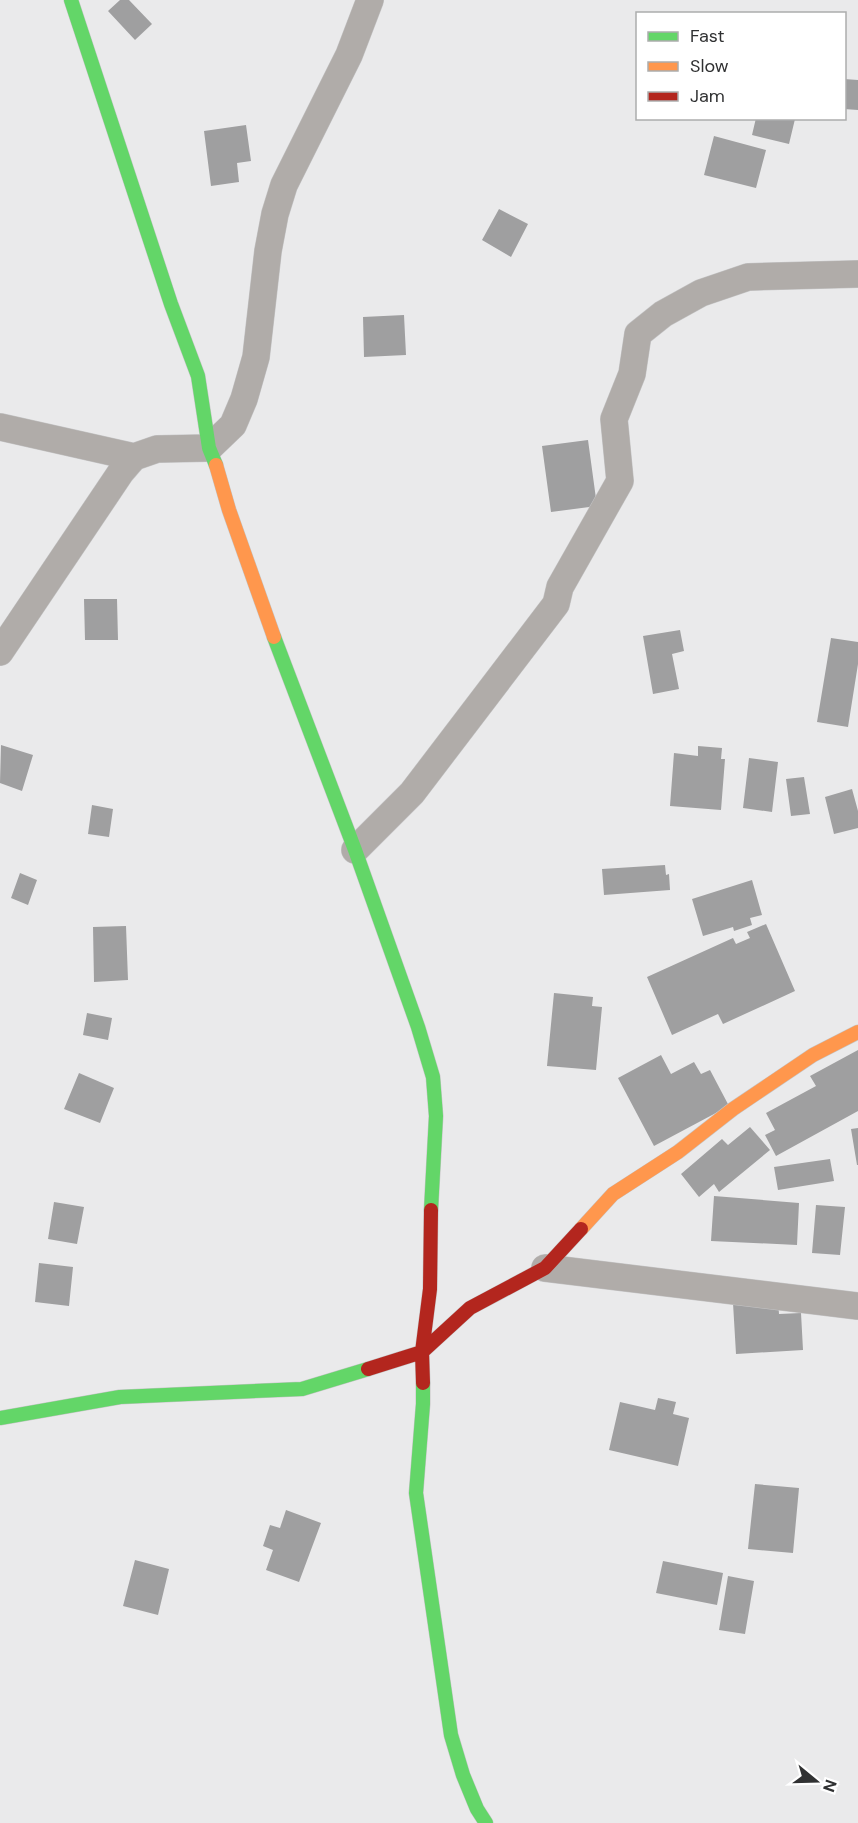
<svg xmlns="http://www.w3.org/2000/svg" width="858" height="1823" viewBox="0 0 858 1823" font-family="'DM Sans',sans-serif">
<style>
.building{fill:#9f9fa0}
.lines{fill:none;stroke-linecap:round;stroke-linejoin:round}
.street-casing{stroke:#c5c5c6;stroke-width:28}
.fast-casing{stroke:#c5c5c6;stroke-width:15}
.slow-casing{stroke:#c5c5c6;stroke-width:15}
.jam-casing{stroke:#c5c5c6;stroke-width:15}
.street{stroke:#b0aca9;stroke-width:27}
.fast{stroke:#63d668;stroke-width:14}
.slow{stroke:#ff974d;stroke-width:14}
.jam{stroke:#b3261e;stroke-width:14}
</style>
<rect width="100%" height="100%" fill="#eaeaeb"/>
<path class="building" d="M120 0H129L152 24 135 40 108 11Z
M844 79 858 80V110L844 109Z
M756 118 795 119 789 144 752 135Z
M246 125 251 161 237 163 239 182 211 186 204 131Z
M714 136 766 150 756 188 704 175Z
M499 209 528 224 511 257 482 240Z
M404 315 406 355 364 357 363 317Z
M588 440 597 506 551 512 542 446Z
M84 599H117L118 640H85Z
M680 630 684 651 672 654 679 689 653 694 643 636Z
M831 638 858 642V664L848 727 817 722Z
M1 745 33 755 22 791 0 783Z
M698 746 722 748 721 759H725L721 810 670 806 674 753 698 756Z
M749 758 778 762 772 812 743 808Z
M804 777 810 814 791 816 786 779Z
M852 789 858 811V828L834 834 825 797Z
M92 805 113 809 109 837 88 834Z
M665 865 666 875 669 874 670 890 604 895 602 869Z
M20 873 37 880 28 905 11 898Z
M752 880 762 915 750 918 752 925 734 931 733 927 703 936 692 899Z
M766 924 795 991 723 1024 718 1014 672 1035 647 977 733 938 736 944 750 938 747 932Z
M126 926 128 980 94 982 93 927Z
M554 993 593 997 592 1006 602 1007 596 1070 547 1066Z
M87 1013 112 1018 108 1040 83 1035Z
M858 1050V1111L776 1156 765 1135 775 1130 766 1113 816 1086 810 1076Z
M661 1055 671 1074 694 1062 701 1074 710 1070 729 1106 654 1146 618 1078Z
M79 1073 114 1088 100 1123 64 1109Z
M750 1127 770 1150 719 1192 714 1184 699 1197 681 1174 722 1139 728 1145Z
M858 1128V1165H857L851 1129Z
M830 1159 834 1181 778 1190 774 1167Z
M714 1196 799 1203 797 1245 711 1241Z
M54 1202 84 1207 77 1244 48 1239Z
M816 1205 845 1207 840 1255 812 1253Z
M39 1263 73 1267 69 1306 35 1302Z
M778 1300 779 1314 801 1313 803 1350 736 1354 733 1303Z
M658 1398 676 1402 673 1414 689 1418 678 1466 609 1450 620 1402 655 1410Z
M755 1484 799 1488 793 1553 748 1549Z
M286 1510 321 1523 299 1582 266 1570 273 1550 263 1546 270 1525 280 1528Z
M135 1560 169 1569 158 1615 123 1606Z
M663 1561 723 1573 717 1605 656 1593Z
M728 1576 754 1581 745 1634 719 1630Z"/>
<g class="lines">
<g class="street-casing">
<path id="street" d="M0 427 134 457
M0 652 121 472 134 457 157 449 209 448 233 425 244 399 256 357 268 251 275 214 284 185 349 55 370 0
M355 850 412 793 556 604 560 587 620 481 614 419 632 374 638 334 663 314 701 293 748 277 858 274
M545 1268 858 1306"/>
</g>
<g class="fast-casing">
<path id="fast" d="M71 0 171 304 198 376 209 448 216 465
M274 637 355 850 418 1027 433 1077 436 1116 431 1210
M423 1383V1404L416 1493 451 1735 463 1775 477 1809 486 1823
M0 1418 120 1397 302 1389 368 1369"/>
</g>
<g class="slow-casing">
<path id="slow" d="M216 465 229 510 274 637
M581 1229 613 1194 678 1152 733 1109 813 1055 858 1032"/>
</g>
<g class="jam-casing">
<path id="jam" d="M368 1369 422 1352 470 1308 545 1268 581 1229
M423 1383 422 1352 430 1289 431 1210"/>
</g>
<use href="#street" class="street"/>
<use href="#fast" class="fast"/>
<use href="#slow" class="slow"/>
<use href="#jam" class="jam"/>
</g>
<rect x="636" y="12" width="210" height="108" fill="#ffffff" stroke="#acadad" stroke-width="1.5"/>
<rect x="648" y="32" width="30" height="9" fill="#63d668" stroke="#acadad" stroke-width="1.5"/>
<text x="690" y="42" font-size="18" fill="#303132">Fast</text>
<rect x="648" y="62" width="30" height="9" fill="#ff974d" stroke="#acadad" stroke-width="1.5"/>
<text x="690" y="72" font-size="18" fill="#303132">Slow</text>
<rect x="648" y="92" width="30" height="9" fill="#b3261e" stroke="#acadad" stroke-width="1.5"/>
<text x="690" y="102" font-size="18" fill="#303132">Jam</text>
<g transform="translate(816 1781) rotate(109)" stroke="#ffffff" stroke-width="4.5" paint-order="stroke">
<path d="M0-4.5L10 22L0 15L-10 22Z" fill="#303132"/>
<text y="-9" font-size="16" font-weight="bold" text-anchor="middle" fill="#303132">N</text>
</g>
</svg>
